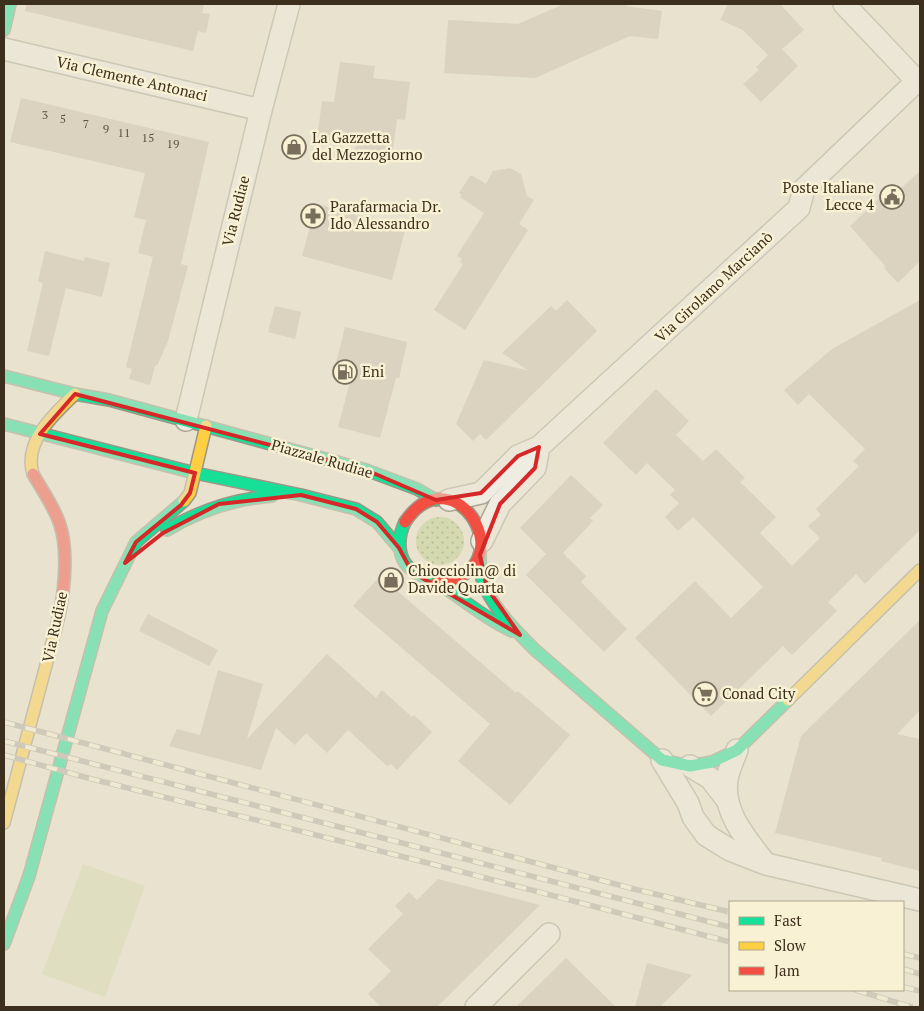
<svg xmlns="http://www.w3.org/2000/svg" width="924" height="1011" viewBox="0 0 924 1011" font-family="'PT Serif',serif">
<style>
.grass{fill:url(#grass-dots)}
.park{fill:#d5d9af}
.building{fill:#ccc0af}
.lines{fill:none;stroke-linecap:round;stroke-linejoin:round}
.street-casing{stroke:#ada697;stroke-width:24}
.fast-casing{stroke:#9d9687;stroke-width:14}
.slow-casing{stroke:#9d9687;stroke-width:14}
.jam-casing{stroke:#9d9687;stroke-width:14}
.street{stroke:#efece1;stroke-width:21}
.fast{stroke:#16e098;stroke-width:11}
.slow{stroke:#ffcf43;stroke-width:11}
.jam{stroke:#f24e42;stroke-width:11}
.rail-casing{stroke:#afaba0;stroke-width:5.5}
.rail{stroke:#f9f1d4;stroke-width:4;stroke-dasharray:11;stroke-linecap:butt}
.marked{fill:none;stroke:#d62828;stroke-width:4;stroke-linejoin:round}
.labels{text-anchor:middle;stroke-width:5;stroke-linejoin:round;paint-order:stroke}
.number-label{font-size:12px;fill:#615342}
.street-label{font-size:15px;fill:#3d2f1d;stroke:#f9f1d4}
.poi-label{font-size:15px;fill:#3d2f1d;stroke:#f9f1d4;text-anchor:start}
</style>
<defs>
<pattern id="grass-dots" width="8" height="8" patternUnits="userSpaceOnUse" patternTransform="scale(1.25)"><rect width="8" height="8" fill="#d5d9af"/><path d="M2 2h.1M6 6h.1" fill="none" stroke="#b8bb96" stroke-width="1.8" stroke-linecap="round"/></pattern>
</defs>
<rect width="100%" height="100%" fill="#e8e2ce"/>
<path class="grass" d="M416 541a24 24 0 1 1 48 0a24 24 0 1 1-48 0Z"/>
<path class="park" d="M83 864 145 886 105 997 42 974Z"/>
<path class="building" d="M26 4H204L202 13 210 14 206 33 198 31 193 51 25 11Z
M564 4H625L626 6 662 11 658 39 630 36 535 78 444 73 448 20 518 24Z
M728 4H780L804 30 782 49 798 66 761 102 743 84 759 70 756 67 768 55 743 30 720 20Z
M340 62 375 66 373 78 410 82 405 120 397 119 392 156 355 152 356 145 317 139 322 101 334 102Z
M21 98 209 142 181 264 188 266 168 341 158 364 155 366 150 385 129 379 132 369 126 367 153 257 138 253 146 220 134 217 145 173 10 142Z
M510 168 521 174 527 196 534 200 519 224 528 230 465 330 434 310 463 264 460 262 462 258 457 256 484 213 460 197 462 195 459 193 470 176H473L486 184 493 171Z
M920 171V261L898 283 884 268 886 267 850 226 881 197 886 202Z
M316 204 406 227 392 280 302 256Z
M45 251 84 261 85 257 110 263 102 297 66 288 49 356 27 351 43 283 38 281Z
M567 300 597 331 486 440 480 434 473 441 456 424 484 360 529 371 502 353 551 306 556 311Z
M920 300V530L865 584 856 574 828 602 837 611 792 655 783 646 711 716 635 638 695 581 731 618 763 587 693 517 678 531 665 517 679 503 670 495 675 490 647 463 636 475 603 443 656 389 689 421 676 435 703 461 716 449 745 478 740 482 776 517 760 533 792 566 820 538 808 526 821 515 816 509 859 466 853 461 865 449 809 394 798 405 784 390 832 349Z
M275 306 301 312 295 339 268 332Z
M345 327 407 342 399 378H396L380 438 338 427 354 367 336 363Z
M571 475 603 505 590 518 593 521 563 553 586 576 581 582 627 629 604 652 526 575 546 554 520 528Z
M380 576 516 693 518 691 570 735 510 805 458 761 490 724 353 606Z
M148 614 218 650 209 666 139 631Z
M920 620V710L897 734 920 739V871L881 861 882 858 775 833 801 736Z
M327 654 376 698 382 690 412 717 414 715 432 732 397 770 391 764 387 766 348 730 327 753 306 733 295 745 276 728 261 770 169 746 177 729 200 735 218 670 263 684 247 739Z
M438 879 540 905 437 1007H381L368 994 391 971 368 949 403 914 395 906 409 892 417 900Z
M566 958 616 1007H516Z
M647 963 692 975 660 1007H635Z"/>
<g class="lines">
<g class="street-casing">
<path id="street" d="M844 4 917 81
M4 49 261 110
M186 420 261 110 289 4
M449 500 481 493 518 456 539 447 799 208 804 189 920 78
M482 541 500 504 535 468 539 447
M737 750C734 759 728 770 727 780 722 812 747 840 766 864
M662 760 688 803 693 817 706 835 730 850 766 864 920 900
M690 766 710 778 727 800
M476 1007 549 934"/>
</g>
<g class="fast-casing">
<path id="fast" d="M4 30 10 4
M4 376 75 394 109 400 366 470 417 489 436 500
M4 424 195 473 301 495 356 509 377 522 399 548
M405 522C399 534 397 551 405 563 414 576 428 577 440 585 465 600 485 619 512 631
M167 530C200 510 233 499 272 496
M480 555C480 561 480 569 481 575 487 602 515 630 534 649L662 760 690 766 712 762 737 750 788 700
M4 944 29 876 102 611 136 542 184 501"/>
</g>
<g class="slow-casing">
<path id="slow" d="M33 474C23 442 54 414 75 394
M184 501 190 493 206 426
M788 700 920 570
M4 823 57 624"/>
</g>
<g class="jam-casing">
<path id="jam" d="M33 474C42 490 55 508 60 525 69 551 64 598 57 624
M405 522C455 448 530 573 436 583"/>
</g>
<use href="#street" class="street"/>
<use href="#fast" class="fast"/>
<use href="#slow" class="slow"/>
<use href="#jam" class="jam"/>
<g class="rail-casing">
<path id="rail" d="M4 722 634 889 730 912
M4 741 730 927
M4 755 88 778 428 863 730 942
M903 954 920 958
M903 969 920 974
M903 987 920 991
M856 990 911 1007"/>
</g>
<use href="#rail" class="rail"/>
</g>
<path d="M0 0H924V1011H0ZM75 394 366 470 436 500 481 493 518 456 539 447 535 468 500 504 480 555 487 588 520 635 412 572 399 548 377 522 356 509 301 495 219 504 163 533 125 563 136 542 181 505 190 493 195 473 40 434Z" fill="#e8e2ce" fill-opacity=".55" fill-rule="evenodd"/>
<path class="marked" d="M75 394 366 470 436 500 481 493 518 456 539 447 535 468 500 504 480 555 487 588 520 635 412 572 399 548 377 522 356 509 301 495 219 504 163 533 125 563 136 542 181 505 190 493 195 473 40 434Z"/>
<defs>
<g id="shop-ring" transform="scale(1.25)"><circle r="9.5" fill="#f9f1d4" stroke="#796e5b" stroke-width="1.5"/><path d="M-5-2.5h2.3a2.7 3.5 0 0 1 5.4 0H5L5.5 6h-11ZM-1.5-2.5h3a1.5 2.3 0 0 0-3 0Z" fill="#796e5b"/></g>
<g id="civic-ring" transform="scale(1.25)"><circle r="9.5" fill="#f9f1d4" stroke="#796e5b" stroke-width="1.5"/><path d="M-.6-6.5H3V-4.5H.6V-3L4-1V1h2V6H-6V1h2V-1L-.6-3ZM-1.2 2.5V6h2.4V2.5Z" fill="#796e5b"/></g>
<g id="pharmacy-ring" transform="scale(1.25)"><circle r="9.5" fill="#f9f1d4" stroke="#796e5b" stroke-width="1.5"/><path d="M-2-6h4v4h4v4h-4v4h-4v-4h-4v-4h4Z" fill="#796e5b"/></g>
<g id="fuel-ring" transform="scale(1.25)"><circle r="9.5" fill="#f9f1d4" stroke="#796e5b" stroke-width="1.5"/><path d="M-5.5-6h7V0h2V4h1.3V-2.5L3-4.5l.8-.8L6-3V5H2.5V1h-1V6h-7ZM-4.2-4.7v3.2H.2V-4.7Z" fill="#796e5b"/></g>
<g id="supermarket-ring" transform="scale(1.25)"><circle r="9.5" fill="#f9f1d4" stroke="#796e5b" stroke-width="1.5"/><path d="M-6-5.5h2.5l.6 2H6L4.5 2H-2.5L-4.4-4H-6ZM-1.5 3.2a1.3 1.3 0 1 0 .1 0ZM3 3.2a1.3 1.3 0 1 0 .1 0Z" fill="#796e5b"/></g>
</defs>
<g fill-rule="evenodd">
<use href="#shop-ring" x="294" y="147"/>
<use href="#civic-ring" x="892" y="197"/>
<use href="#pharmacy-ring" x="313" y="216"/>
<use href="#fuel-ring" x="345" y="372"/>
<use href="#shop-ring" x="391" y="580"/>
<use href="#supermarket-ring" x="705" y="694"/>
</g>
<g class="labels">
<g class="number-label">
<text x="45" y="119">3</text>
<text x="63" y="123">5</text>
<text x="86" y="128">7</text>
<text x="106" y="133">9</text>
<text x="124" y="137">11</text>
<text x="148" y="142">15</text>
<text x="173" y="148">19</text>
</g>
<g class="street-label">
<text transform="translate(132 79) rotate(13)" y="5">Via Clemente Antonaci</text>
<text transform="translate(236 211) rotate(-76)" y="5">Via Rudiae</text>
<text transform="translate(714 287) rotate(-43)" y="5">Via Girolamo Marcianò</text>
<text transform="translate(322 459) rotate(16)" y="5">Piazzale Rudiae</text>
<text transform="translate(55 627) rotate(-78)" y="5">Via Rudiae</text>
</g>
<g class="poi-label">
<text x="312" y="143">La Gazzetta<tspan x="312" dy="17">del Mezzogiorno</tspan></text>
<text x="874" y="193" text-anchor="end">Poste Italiane<tspan x="874" dy="17">Lecce 4</tspan></text>
<text x="330" y="212">Parafarmacia Dr.<tspan x="330" dy="17">Ido Alessandro</tspan></text>
<text x="362" y="377">Eni</text>
<text x="408" y="576">Chiocciolin@ di<tspan x="408" dy="17">Davide Quarta</tspan></text>
<text x="722" y="699">Conad City</text>
</g>
</g>
<rect width="924" height="1011" fill="none" stroke="#3d2f1d" stroke-width="10"/>
<rect x="729" y="901" width="175" height="90" fill="#f9f1d4" stroke="#aea38b"/>
<rect x="739" y="917" width="25" height="8" fill="#16e098" stroke="#aea38b"/>
<text x="774" y="926" font-size="15" fill="#3d2f1d">Fast</text>
<rect x="739" y="942" width="25" height="8" fill="#ffcf43" stroke="#aea38b"/>
<text x="774" y="951" font-size="15" fill="#3d2f1d">Slow</text>
<rect x="739" y="967" width="25" height="8" fill="#f24e42" stroke="#aea38b"/>
<text x="774" y="976" font-size="15" fill="#3d2f1d">Jam</text>
</svg>
